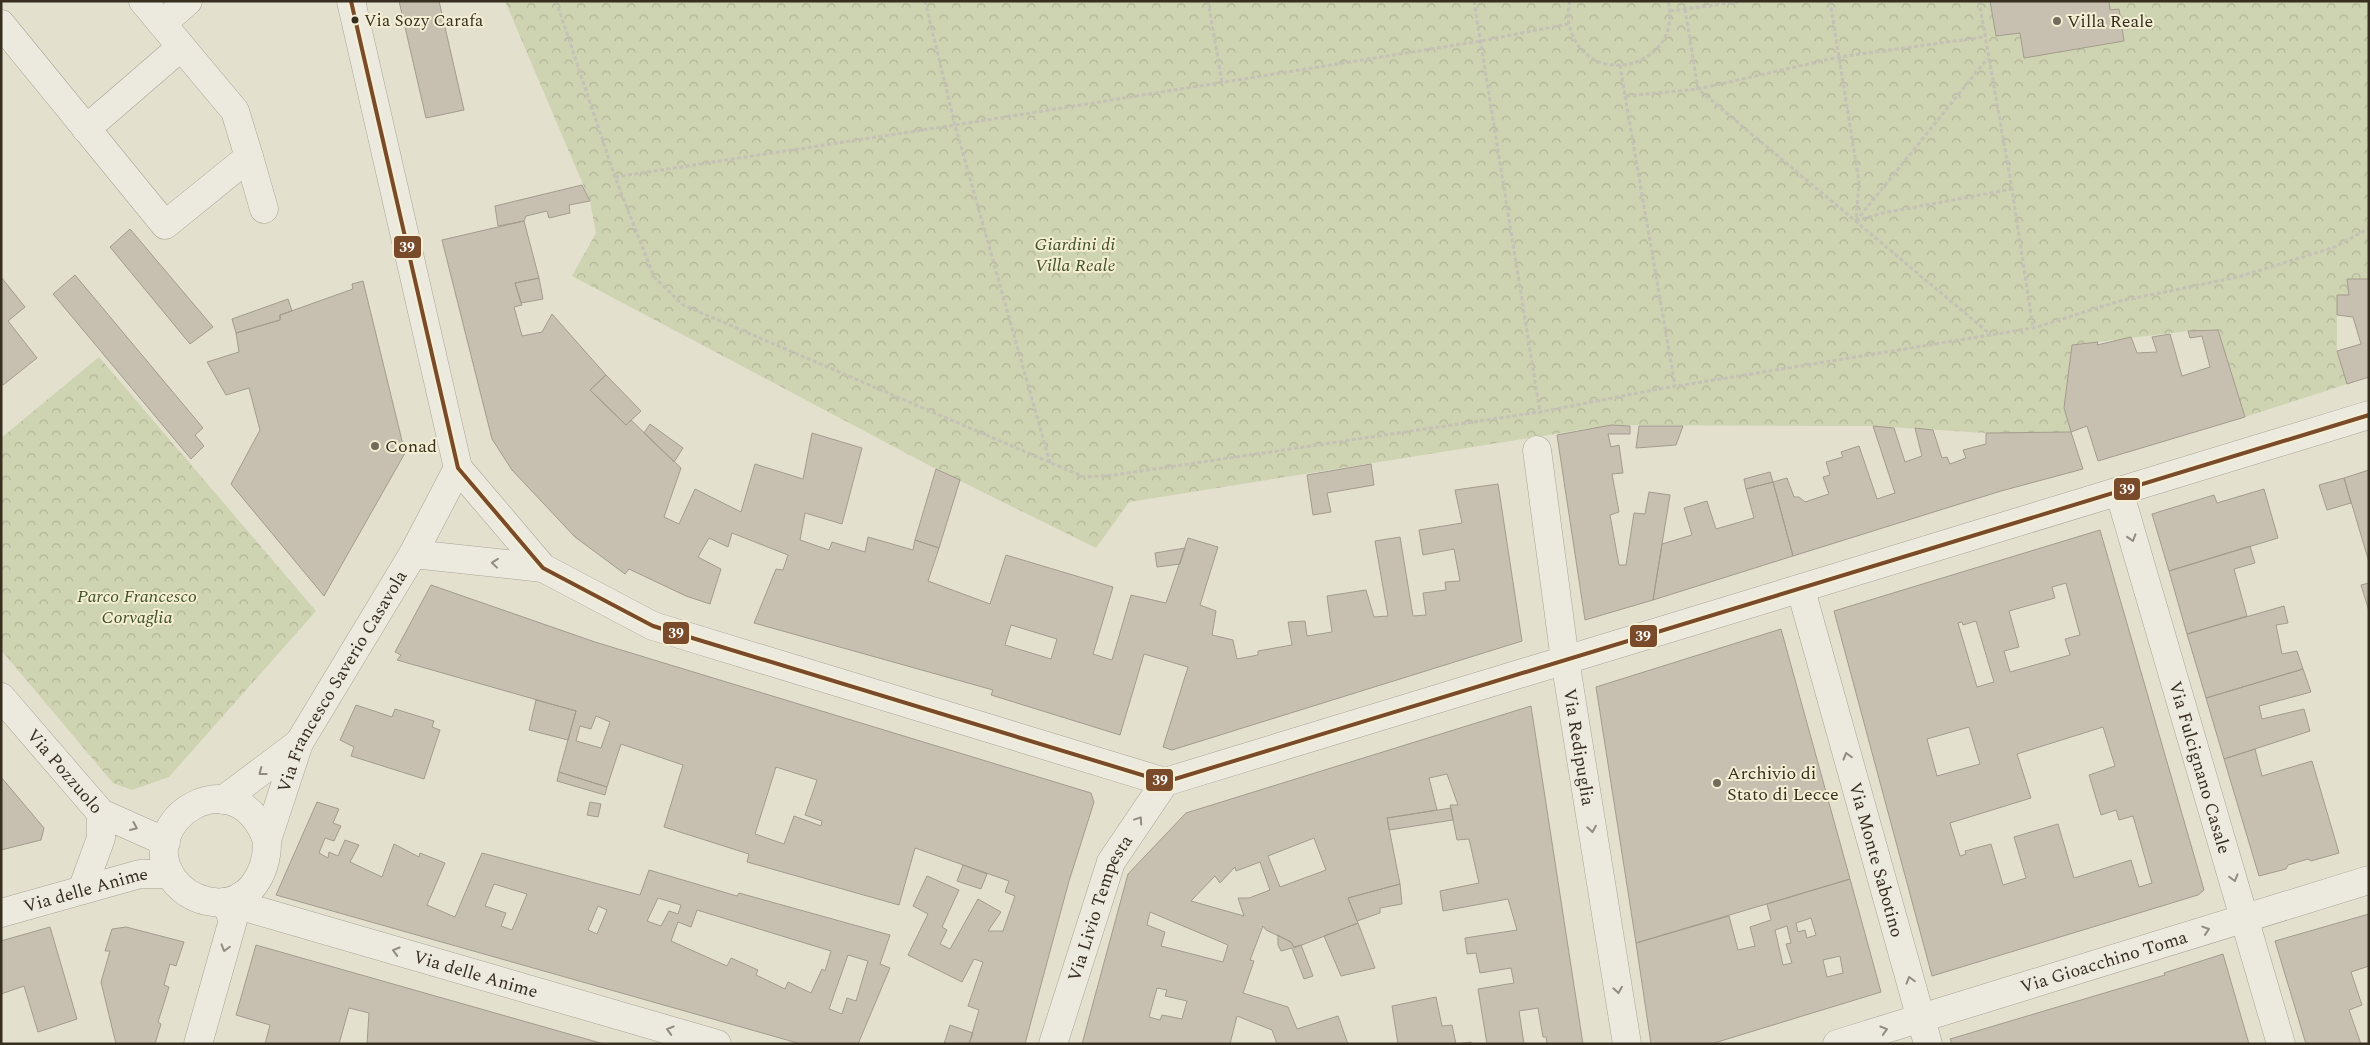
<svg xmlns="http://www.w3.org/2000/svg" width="2370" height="1045" viewBox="0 0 2370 1045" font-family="Spectral,serif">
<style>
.park{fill:url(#park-crowns)}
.building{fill:#c7bfaf;stroke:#a39c8d;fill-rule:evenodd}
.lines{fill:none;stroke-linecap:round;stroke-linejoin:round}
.minor-casing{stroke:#a8a497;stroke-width:29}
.path{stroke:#c4c1b6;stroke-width:3;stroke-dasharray:4 2.5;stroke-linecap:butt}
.minor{stroke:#ece9df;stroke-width:28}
.bus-1-casing{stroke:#f4efd4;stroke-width:8}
.bus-1{stroke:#7a4b2a;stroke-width:4}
.oneway{stroke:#928c7f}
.bus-dot{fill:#372e1f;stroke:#f4efd4;stroke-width:2}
.poi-dot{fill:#736c5c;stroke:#f4efd4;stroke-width:2}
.labels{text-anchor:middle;stroke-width:4;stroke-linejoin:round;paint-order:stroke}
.bus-label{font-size:17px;fill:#372e1f;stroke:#f4efd4;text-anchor:start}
.poi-label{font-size:18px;fill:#372e1f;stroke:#f4efd4;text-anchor:start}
.park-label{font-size:18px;font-style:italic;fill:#415227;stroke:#f4efd4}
.street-label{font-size:18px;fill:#372e1f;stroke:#f4efd4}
.line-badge{stroke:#f4efd4;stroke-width:2}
.badge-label{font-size:14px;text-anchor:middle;font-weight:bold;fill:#fff}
</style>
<defs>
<pattern id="park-crowns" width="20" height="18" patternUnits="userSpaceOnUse" patternTransform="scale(1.25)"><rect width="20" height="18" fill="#ced3b1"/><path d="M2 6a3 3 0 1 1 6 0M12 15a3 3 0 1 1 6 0" fill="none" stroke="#b2b598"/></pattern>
</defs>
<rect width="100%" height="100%" fill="#e3e0ce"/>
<path class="park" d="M505 1H2369V279H2347L2349 295 2337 296V351L2347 384 2245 417 2218 330 2188 331 2072 345 2064 408 2071 432 1985 433 1873 426 1611 425 1129 502 1096 548 936 469 572 276 596 233 590 201Z
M99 357 316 611 169 777 132 790 113 783 1 650V438Z"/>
<path class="building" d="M399 1H439L464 110 426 118Z
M1990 1H2109L2110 10 2119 9 2124 41 2024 58 2020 33 1996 36Z
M582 185 590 201 569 205 570 213 549 218 547 211 526 216 524 221 498 226 495 206Z
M524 221 539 278 515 283 522 305 514 307 522 336 542 332 552 314 606 375 590 390 626 425 631 420 681 468 664 517 679 524 695 489 741 512 755 464 803 479 812 433 862 448 842 524 805 513 800 540 829 550 832 542 865 552 868 537 913 550 915 540 939 548 928 581 990 604 1006 555 1113 587 1093 654 1112 660 1131 595 1166 603 1188 538 1218 547 1200 605 1216 611 1212 635 1233 640 1237 659 1258 655V651L1292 645 1288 622 1305 621 1307 636 1332 632 1327 596 1366 590 1374 617 1388 616 1375 541 1400 537 1413 616 1426 615 1423 593 1446 590 1445 582 1460 581 1454 549 1423 555 1419 530 1462 523 1455 490 1498 484 1522 641 1172 750 1163 747 1188 667 1144 654 1120 735 991 695 993 690 754 623 776 569 783 570 788 555 732 533 728 547 709 538 698 557 721 569 710 604 686 596 629 569 625 574 575 537 512 470 492 439 442 240ZM1011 625 1057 639 1051 659 1005 645Z
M130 229 213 327 190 344 110 247Z
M75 275 203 428 195 435 204 446 191 459 53 294Z
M1 277 25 307 8 321 37 358 3 385 1 382Z
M539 278 543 299 521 303 515 283Z
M2347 279H2369V377L2347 384 2337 351 2361 344 2353 317 2337 315V295H2349Z
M363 281 405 453 324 596 231 484 260 430 249 388 226 395 207 362 239 352 236 333 280 320V315L353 289 352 284Z
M288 299 292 311 280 315V320L236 333 232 319Z
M2218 330 2245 417 2098 461 2087 426 2071 432 2064 408 2072 345 2098 342 2097 345 2131 337 2137 353 2157 352 2152 337 2170 334 2182 376 2210 367 2202 336 2190 338 2188 331Z
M606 375 641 411 626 425 590 390Z
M650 424 683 448 674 462 644 433Z
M1611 425 1630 426V434H1608L1611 447 1619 445 1623 473 1612 474 1619 512 1610 515 1619 565H1626L1634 513 1645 514 1649 492 1670 495 1653 600 1585 620 1557 435Z
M1639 426H1683L1676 445 1636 448Z
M1873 426 1894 428 1905 462 1922 456 1915 428 1933 430 1942 458 1947 457 1950 464 1966 458 1963 450 1986 444V433L2071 432 2083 469 2001 491 1793 556 1773 482 1787 478 1794 497H1799L1805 502 1829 494 1823 477 1830 475 1826 462 1843 457 1841 452 1859 446 1877 499 1895 493Z
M1371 464 1374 485 1327 493 1331 512 1313 515 1307 475Z
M936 469 960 480 939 548 915 540Z
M2369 470V562L2344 478Z
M1770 472 1773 482 1746 489 1744 479Z
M2344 478 2351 503 2327 510 2319 485Z
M1773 482 1793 556 1653 600 1662 544 1692 535 1684 508 1707 501 1716 529 1754 518 1746 489Z
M2264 489 2278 538 2169 571 2152 514 2214 495 2217 503Z
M2100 530 2204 890 2198 895 1932 976 1834 611ZM2066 583 2080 635 2065 639 2070 655 2010 672 2004 651 2019 647 2009 611 2055 598 2052 587ZM1976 621 1994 682 1977 687 1958 623 1962 622 1963 625ZM1969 727 1980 764 1937 776 1927 739ZM2103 727 2115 766 2089 775 2101 815 2116 810 2119 820 2133 816 2152 883 2139 887 2131 860 2074 878 2058 824 2014 837 2026 878 2003 885 1991 844 1965 851 1966 854 1960 856 1950 823 2031 798 2017 754Z
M2250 546 2255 563 2234 569 2247 616 2187 634 2169 571Z
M1185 548 1180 564 1157 567 1155 553Z
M2369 583V611L2361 585Z
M431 585 595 642 1091 793 1094 802 1069 881 1025 1044H969L979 1010 968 1006 983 962 974 959 962 982 908 955 928 914 913 906 927 876 959 890 942 927 947 930 940 944 950 949 978 899 1001 912 988 931H1003L1015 896 1005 892 1009 881 915 848 899 905 747 862 749 854 664 827 683 765 621 744 607 787 559 772 576 711 397 660 401 655 395 652ZM596 716 610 722 601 748 576 741 580 726 591 729ZM776 767 817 780 805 815 822 821 821 826 794 816 784 844 755 834Z
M2284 606 2288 623 2276 625 2282 654 2297 651 2303 669 2206 698 2187 634Z
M1781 629 1850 879 1636 943 1596 687Z
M2303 669 2311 692 2259 706 2262 719 2304 709 2310 731 2224 759 2206 698Z
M536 700 576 711 568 740 529 730Z
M356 705 392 717 395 709 434 721 432 727 440 730 424 779 351 756 354 747 340 740Z
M1531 706 1583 1044H1547L1546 1037H1543L1538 1008 1519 1011 1524 1044H1487L1478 989 1514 983 1511 968 1480 973 1476 953 1467 954 1465 938 1517 930 1508 899 1443 911 1440 891 1479 883 1469 839 1457 840 1450 805H1458L1447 774 1429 778 1437 810 1387 818 1400 884 1348 898 1358 923 1294 948 1291 942 1266 930 1263 926 1250 960 1254 961 1243 993 1288 1007 1297 1029 1338 1016 1348 1044H1277L1272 1030 1237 1016 1230 1044H1082L1128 874 1186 813ZM1314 838 1326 870 1280 887 1268 856ZM1260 862 1270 890 1249 898H1238L1244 916 1191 901 1215 876 1220 883 1235 867 1236 871ZM1150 912 1228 945 1223 962 1161 946 1165 932 1147 925ZM1157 988 1167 990 1165 996 1187 1001 1182 1019 1162 1015 1160 1020 1149 1017Z
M2255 749 2262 776 2312 761 2339 853 2311 861 2308 859 2288 865 2286 869 2259 876 2224 759Z
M559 772 607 787 605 795 557 781Z
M1 777 44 828 41 840 1 850Z
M317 802 339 809 333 823 341 826 334 841 325 838 319 853 328 858 329 852 338 856 345 840 359 845 350 862 382 877 394 844 419 857 420 853 445 863 427 905 455 917 482 853 640 895 649 870 737 896 739 893 890 935 880 964 890 968 858 1044H801L276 895ZM494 884 527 894 512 930 501 926 506 913 485 906ZM658 898 681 905 678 914 669 911 661 926 647 921ZM598 906 607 910 597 934 588 930ZM697 910 831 951 825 971 822 969 811 993 788 982 785 989 756 975 758 970 731 958 727 966 671 941 678 922 691 927ZM848 955 868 961 856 1001 847 998 842 1014 829 1009Z
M590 802 601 804 598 817 587 815Z
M1451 808 1453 820 1389 830 1387 818Z
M963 865 987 874 981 889 957 881Z
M1850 879 1881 992 1711 1044H1651L1636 943 1729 916 1738 950 1755 946 1750 927 1771 920 1767 904ZM1811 918 1816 935 1807 938 1805 930 1798 932 1796 923ZM1787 926 1791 943 1786 944 1792 963 1783 965 1775 930ZM1840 956 1843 973 1827 977 1823 960Z
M1400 884 1402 904 1380 908V913L1357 921 1348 898Z
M2369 914V966L2351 972 2362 1005 2349 1010 2361 1044H2306L2275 941Z
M1358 923 1375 968 1341 976 1324 936Z
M50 927 77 1019 38 1032 24 986 1 994V941Z
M126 927 184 942 176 966 170 964 164 985 169 987 158 1022 161 1024 155 1044H116L101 982 110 951H105L112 929Z
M1278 935 1291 942 1294 947 1301 945 1313 976 1304 979 1292 948 1281 951 1278 945Z
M256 945 604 1044H367L369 1013 349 1008 339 1044H265L270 1025 236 1015Z
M2223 954 2249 1044H1952L1950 1039 2165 975 2164 973Z
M1436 997 1442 1026 1452 1025 1456 1044 1471 1042 1472 1044H1398L1392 1006Z
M950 1025 973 1033 969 1044H944Z"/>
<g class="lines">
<g class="minor-casing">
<g id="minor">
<path d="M351 1 458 468 543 568 653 626 1165 782 2369 415"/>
<path d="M1 24 165 225 249 157 235 111 143 1"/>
<path d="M162 24 188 1"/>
<path d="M86 129 181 47"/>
<path d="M249 157 264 209"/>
<path id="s1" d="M1537 450 1565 660 1627 1044"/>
<path id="s2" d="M2119 491 2281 1044"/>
<path d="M413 554 543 568"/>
<path id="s3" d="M1801 590 1928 1044"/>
<path id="s4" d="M1 697 101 813 166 842"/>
<path d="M223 800 299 743"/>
<path id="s5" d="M267 840C235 754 133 822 173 879 182 891 193 898 207 901 247 910 268 874 267 840L299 743 413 554 458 468"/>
<path d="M82 890 101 838V813"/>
<path id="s6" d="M241 896 252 909 717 1044"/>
<path id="s7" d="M1 913 140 874H170"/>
<path d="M198 1044 233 920 225 902"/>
<path id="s8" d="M1053 1044 1111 862 1165 782"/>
<path id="s9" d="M1837 1044 2369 880"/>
</g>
</g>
<path class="path" d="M556 1 615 177 654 277 683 305 1084 477 1114 475 1540 412 1659 389 2033 328 2120 301 2238 277 2335 247 2369 228
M925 1 955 125 1050 463
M1208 1 1222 82
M1474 1 1540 412
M1570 1C1567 11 1568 22 1571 31 1592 92 1684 65 1668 1
M1830 1 1859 182 1856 221
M1979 1 2012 189 2033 328
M1685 9 1698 89 1990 334
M1670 11 1744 1
M1620 65 1625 96 1698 89 1839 57 1984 37
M1625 96 1675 386
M615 177 955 125 1481 41 1568 24
M1856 221 1987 59
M1856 221 1883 213 2012 189"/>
<use href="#minor" class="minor"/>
<g class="bus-1-casing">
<path id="bus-1" d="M351 1 458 468 543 568 653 626 1165 782 2369 415"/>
</g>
<use href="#bus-1" class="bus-1"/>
</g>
<defs><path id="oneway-chevron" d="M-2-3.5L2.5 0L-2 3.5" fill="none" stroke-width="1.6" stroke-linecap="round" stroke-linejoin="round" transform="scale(1.25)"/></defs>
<g class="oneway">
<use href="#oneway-chevron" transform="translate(2132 538) rotate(73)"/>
<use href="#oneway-chevron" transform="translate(495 563) rotate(-174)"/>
<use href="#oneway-chevron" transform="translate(1847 756) rotate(-106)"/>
<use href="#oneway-chevron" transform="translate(262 772) rotate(143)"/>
<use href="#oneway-chevron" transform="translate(1139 820) rotate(-56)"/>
<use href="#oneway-chevron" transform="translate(134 827) rotate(23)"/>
<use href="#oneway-chevron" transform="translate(1592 829) rotate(81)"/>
<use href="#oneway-chevron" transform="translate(2234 878) rotate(74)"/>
<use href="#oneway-chevron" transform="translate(2206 930) rotate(-18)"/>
<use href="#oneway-chevron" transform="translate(225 948) rotate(106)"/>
<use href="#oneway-chevron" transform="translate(396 951) rotate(-164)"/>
<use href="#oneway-chevron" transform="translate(1910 980) rotate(-106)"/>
<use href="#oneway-chevron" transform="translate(1618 990) rotate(81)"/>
<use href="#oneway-chevron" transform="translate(670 1030) rotate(-164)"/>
<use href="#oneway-chevron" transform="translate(1884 1030) rotate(-17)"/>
</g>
<circle class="bus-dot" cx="355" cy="20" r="4.5"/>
<g class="poi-dot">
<circle cx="2057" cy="21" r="5"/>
<circle cx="375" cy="446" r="5"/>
<circle cx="1717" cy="783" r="5"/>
</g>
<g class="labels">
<g class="bus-label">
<text x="364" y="26">Via Sozy Carafa</text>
</g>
<g class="poi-label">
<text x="2067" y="27">Villa Reale</text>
<text x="385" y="452">Conad</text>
<text x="1727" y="779">Archivio di<tspan x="1727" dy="21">Stato di Lecce</tspan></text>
</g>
<g class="park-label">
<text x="1075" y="250">Giardini di<tspan x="1075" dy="21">Villa Reale</tspan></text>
<text x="137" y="602">Parco Francesco<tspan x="137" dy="21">Corvaglia</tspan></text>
</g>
<g class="street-label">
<text dy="6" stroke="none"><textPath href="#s5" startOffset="498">Via Francesco Saverio Casavola</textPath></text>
<text dy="6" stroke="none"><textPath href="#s1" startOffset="300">Via Redipuglia</textPath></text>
<text dy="6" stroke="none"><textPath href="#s2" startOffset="288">Via Fulcignano Casale</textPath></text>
<text dy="6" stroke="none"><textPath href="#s4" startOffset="98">Via Pozzuolo</textPath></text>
<text dy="6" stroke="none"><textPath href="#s3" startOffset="280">Via Monte Sabotino</textPath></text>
<text dy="6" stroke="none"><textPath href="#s7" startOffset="88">Via delle Anime</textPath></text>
<text dy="6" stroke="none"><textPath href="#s8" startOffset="144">Via Livio Tempesta</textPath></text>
<text dy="6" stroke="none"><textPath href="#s9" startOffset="279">Via Gioacchino Toma</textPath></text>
<text dy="6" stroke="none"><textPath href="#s6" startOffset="250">Via delle Anime</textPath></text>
</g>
</g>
<g class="line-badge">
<rect x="393" y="235" width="29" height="24" rx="5" fill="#7a4b2a"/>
<rect x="2113" y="477" width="28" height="24" rx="5" fill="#7a4b2a"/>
<rect x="662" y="621" width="28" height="24" rx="5" fill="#7a4b2a"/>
<rect x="1629" y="624" width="29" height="24" rx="5" fill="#7a4b2a"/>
<rect x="1145" y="768" width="29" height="24" rx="5" fill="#7a4b2a"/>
</g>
<g class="badge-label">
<text x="407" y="252">39</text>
<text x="2127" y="494">39</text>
<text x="676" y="638">39</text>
<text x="1643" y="641">39</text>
<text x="1160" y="785">39</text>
</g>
<rect width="2370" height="1045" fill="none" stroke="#372e1f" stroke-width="5"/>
</svg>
